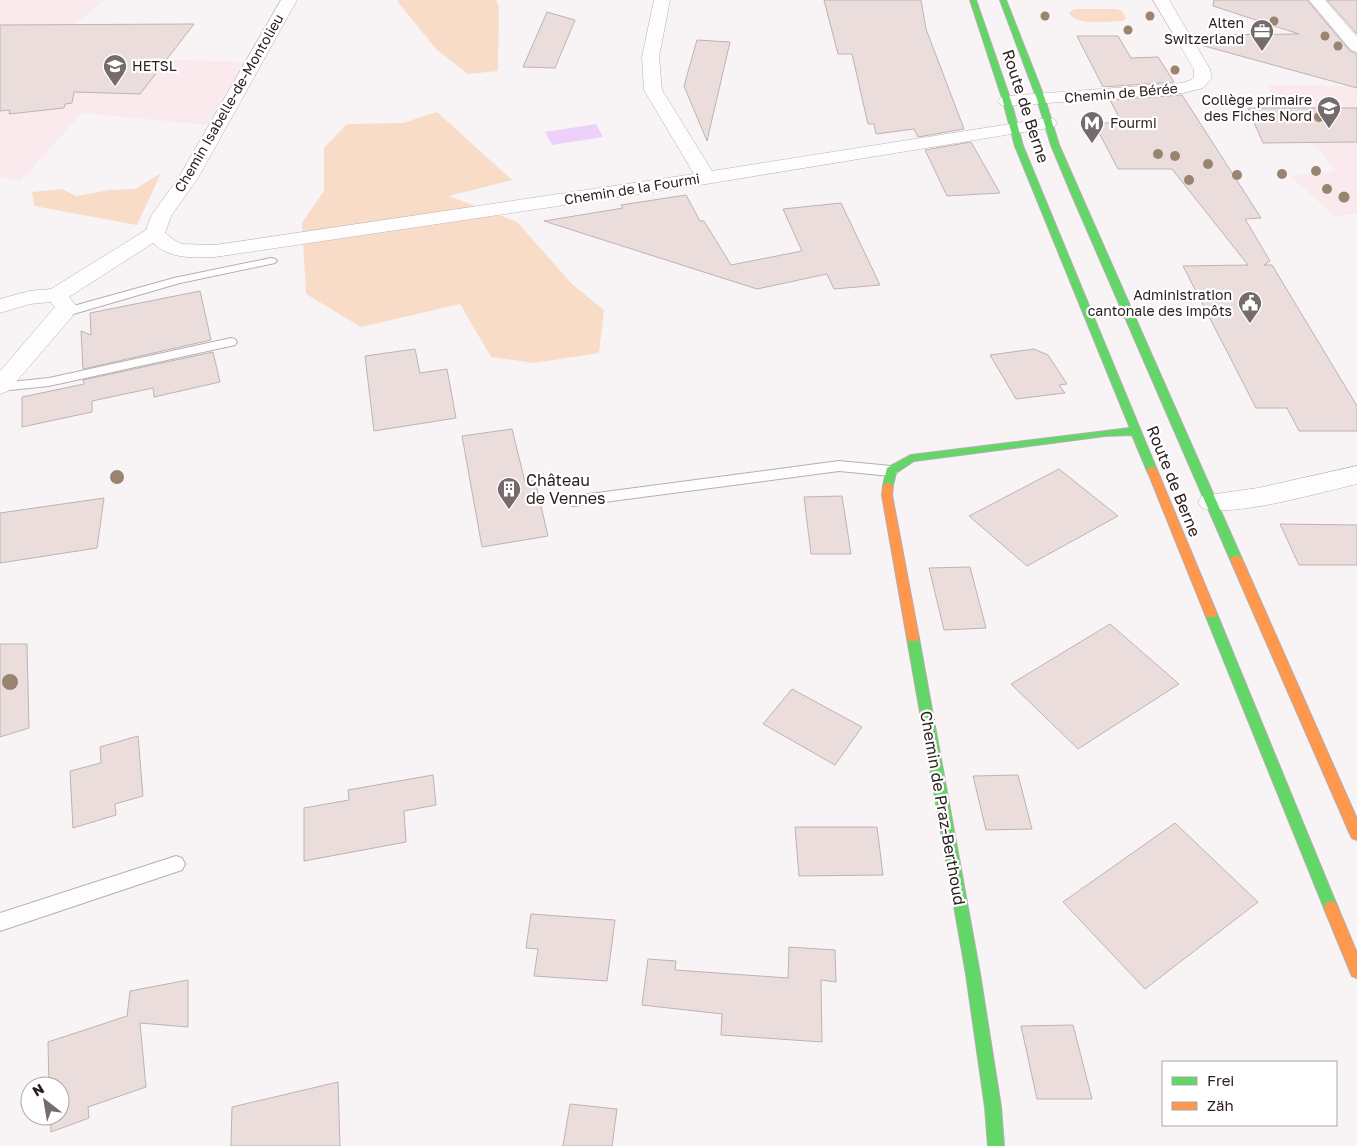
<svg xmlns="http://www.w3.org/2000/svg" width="1357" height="1146" viewBox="0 0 1357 1146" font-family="'Golos Text',sans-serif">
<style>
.built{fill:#fbeaed}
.green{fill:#f8dcc8}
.water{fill:#edd1fb}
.building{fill:#ebdddc;stroke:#bcb4b2}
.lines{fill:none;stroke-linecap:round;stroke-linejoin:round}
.lane-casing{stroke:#b7aeb0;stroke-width:2}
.street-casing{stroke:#b7aeb0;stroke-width:1}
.fast-casing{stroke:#b7aeb0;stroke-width:2}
.slow-casing{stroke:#b7aeb0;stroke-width:2}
.lane{fill:#fefdfe;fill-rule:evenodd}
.street{fill:#fefdfe;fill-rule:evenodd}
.fast{fill:#63d668;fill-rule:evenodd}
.slow{fill:#ff974d;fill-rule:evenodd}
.tree{fill:#9a8470}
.labels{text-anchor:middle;stroke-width:4.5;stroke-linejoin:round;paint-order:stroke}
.far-poi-label{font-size:14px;fill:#2e2022;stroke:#fff;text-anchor:end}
.far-street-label{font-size:14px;fill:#2e2022;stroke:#fff}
.street-label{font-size:16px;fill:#2e2022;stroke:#fff}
.poi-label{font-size:16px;fill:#2e2022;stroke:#fff;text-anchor:start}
</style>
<rect width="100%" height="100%" fill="#f8f4f5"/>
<path class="built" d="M0 0H106L34 55 244 62 207 125 82 113 20 182 0 176Z
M1265 85 1357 86V214L1334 216 1290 176 1336 171Z"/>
<path class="green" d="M400 0H496L499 7 498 71 468 74 437 50 397 1Z
M1074 9H1116L1122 11 1126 18 1123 21C1107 21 1078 27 1069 13Z
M437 112 512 180 449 196 517 222 573 285 604 310 599 353 534 363 491 357 460 304 361 327 306 294 302 223 324 191V148L347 124 403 123Z
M161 173 137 225 34 206 32 192 62 189 76 196 110 190 135 189Z"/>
<path class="water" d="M596 124 603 137 552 145 545 132Z"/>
<path class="building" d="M824 0H921L926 29 964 129 918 137 914 129 876 134 874 124H868L852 54H838Z
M1214 0H1307L1350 51 1357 54V88L1197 44 1198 35 1299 34 1213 6Z
M1327 0H1357V34Z
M547 12 575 20 555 68 523 67Z
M194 24 140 94 74 92 72 103 65 104 64 108 9 114 10 110 0 111V25Z
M1077 36H1118L1131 58 1158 57 1174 82 1103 87Z
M697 40 730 42 707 141 684 86Z
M1182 95 1261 218 1245 219 1270 261 1264 265H1272L1357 406V431H1299L1287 408H1256L1183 266 1248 265 1172 169H1118L1094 123H1122L1110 100Z
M1248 108H1357V142L1263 143Z
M971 142 1000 193 947 196 925 150Z
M686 195 700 221H704L731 265 802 251 783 209 841 203 880 285 834 289 827 274 757 289 544 221 623 208 621 205Z
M200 291 211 340 83 369 81 331 91 335 90 313Z
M415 349 420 373 447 369 456 418 374 431 365 356Z
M1034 349 1048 355 1067 384 1059 385 1065 393 1016 399 990 355Z
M213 352 220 382 154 397 153 388 92 401V412L22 427V397L84 384 83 380Z
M512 429 525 482 535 480 548 536 482 547 462 436Z
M1059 469 1118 516 1027 566 969 516Z
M842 496 851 554H811L804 497Z
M104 498 97 548 0 563V513Z
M1280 524 1357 525V565H1299Z
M970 567 986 628 944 630 929 568Z
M1110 624 1179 684 1078 749 1011 684Z
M0 644H27L29 728 0 737Z
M792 689 862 727 835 765 763 724Z
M138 736 143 796 115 804 116 815 73 828 70 771 101 763 100 747Z
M433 775 436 805 404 811 406 842 304 861V808L349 800 348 790Z
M1018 775 1032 829 986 830 973 776Z
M1175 823 1258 902 1145 989 1063 902Z
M795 827H877L883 875 799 876Z
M531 914 615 920 607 981 534 976 538 949 526 948Z
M789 947 835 950 836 982 821 980 822 1042 721 1035 722 1014 642 1005 648 959 676 961 675 970 788 978Z
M188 980V1027L140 1023 146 1087 88 1107 89 1118 51 1132 50 1116H60V1086H49L48 1042 127 1016 130 991Z
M1073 1025 1092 1099H1037L1021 1026Z
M338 1082 340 1146H231L232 1107Z
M570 1104 617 1109 612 1146H563Z"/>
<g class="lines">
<g class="lane-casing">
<path id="lane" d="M271 258 275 259 277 261 275 263 180 283 63 317 57 313 59 310 174 278Z
M231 338 235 339 237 342 235 345 49 386 0 391V383L49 378Z
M839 461 891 466 896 468 898 471 896 474 891 476 839 471 574 506 569 505 567 501 569 497 574 496Z
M176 856 182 858 185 864 182 870 0 931V913Z"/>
</g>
<g class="street-casing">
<path id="street" d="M281 0H297L198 178 171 216 165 233 174 240 182 244 215 245 694 174 644 90 642 57 654 0H670L659 57 662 90 712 171 1048 118 1054 119 1057 123 1054 127 1048 128 706 184 215 257C193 258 170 259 153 243L69 297 77 307 71 318 8 391 0 394V371L55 307 51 302 30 304 0 313V299L29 291 51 289 146 230 151 216 179 177Z
M1153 0H1169L1210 69 1212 78 1203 88 1183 93 1007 106 1001 105 998 101 1001 97 1007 96 1182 83 1191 80 1194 77V69Z
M1309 0H1325L1357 37V52L1351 50Z
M1357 466V484C1321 492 1234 518 1202 508L1198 502 1202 496 1258 488Z"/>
</g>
<g class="fast-casing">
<path id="fast" d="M970 0H976L1011 101 1023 146 1157 470 1156 473H1148L1132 435 1105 436 914 461 896 473 892 489 888 490 883 486 887 468 911 455 1130 428 1015 146 1003 101Z
M1000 0H1006L1045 99 1059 145 1242 559 1240 562 1236 563 1230 559 1071 193 1051 145 1037 99Z
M1211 610 1215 611 1217 614 1338 908 1336 913 1331 915 1326 913 1324 908 1205 614 1207 611Z
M913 633 917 635 919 638 980 974 1001 1107 1004 1146H988L985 1107 966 974 907 638 909 635Z"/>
</g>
<g class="slow-casing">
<path id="slow" d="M1152 466 1157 470 1217 614 1215 617H1207L1205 614 1147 470Z
M888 482 893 486 892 495 919 638 917 641H909L907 638 882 495 883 486Z
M1236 555 1242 559 1357 819V840L1352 838 1350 834 1230 559Z
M1331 901 1336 903 1357 953V978L1352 976 1324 908 1326 903Z"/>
</g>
<use href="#lane" class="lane"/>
<use href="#street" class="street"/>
<use href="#fast" class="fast"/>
<use href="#slow" class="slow"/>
</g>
<g class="tree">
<circle cx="1045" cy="16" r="4.5"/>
<circle cx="1150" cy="16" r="4.5"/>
<circle cx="1274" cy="21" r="4.5"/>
<circle cx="1128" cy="30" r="4.5"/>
<circle cx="1325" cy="36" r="4.5"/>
<circle cx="1338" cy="46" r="4.5"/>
<circle cx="1175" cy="70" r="4.5"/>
<circle cx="1319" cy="117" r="5"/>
<circle cx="1158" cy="154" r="5"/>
<circle cx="1175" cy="156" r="5"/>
<circle cx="1208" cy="164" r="5"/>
<circle cx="1316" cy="171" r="5"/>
<circle cx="1282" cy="174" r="5"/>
<circle cx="1237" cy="175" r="5"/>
<circle cx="1189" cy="180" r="5"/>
<circle cx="1327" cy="189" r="5"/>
<circle cx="1344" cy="197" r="5.5"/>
<circle cx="117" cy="477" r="7"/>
<circle cx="10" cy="682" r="8"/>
</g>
<defs>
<g id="office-pin" transform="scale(1.25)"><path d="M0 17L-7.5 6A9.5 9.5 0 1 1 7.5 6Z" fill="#756a6c" stroke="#fff"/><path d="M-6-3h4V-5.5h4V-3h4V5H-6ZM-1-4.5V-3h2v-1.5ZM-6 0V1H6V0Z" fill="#fff"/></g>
<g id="university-pin" transform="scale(1.25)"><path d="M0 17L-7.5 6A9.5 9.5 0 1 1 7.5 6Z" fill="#756a6c" stroke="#fff"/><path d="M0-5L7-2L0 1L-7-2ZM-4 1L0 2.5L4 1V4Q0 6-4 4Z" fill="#fff"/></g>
<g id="school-pin" transform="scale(1.25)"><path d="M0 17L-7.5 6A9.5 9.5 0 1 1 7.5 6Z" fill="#756a6c" stroke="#fff"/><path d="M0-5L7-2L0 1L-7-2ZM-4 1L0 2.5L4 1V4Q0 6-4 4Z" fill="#fff"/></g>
<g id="metro-pin" transform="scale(1.25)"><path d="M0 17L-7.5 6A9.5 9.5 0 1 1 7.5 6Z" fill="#756a6c" stroke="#fff"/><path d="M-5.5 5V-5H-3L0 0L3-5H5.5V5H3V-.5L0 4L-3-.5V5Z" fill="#fff"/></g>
<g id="civic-pin" transform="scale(1.25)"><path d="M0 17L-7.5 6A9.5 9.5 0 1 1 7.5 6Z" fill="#756a6c" stroke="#fff"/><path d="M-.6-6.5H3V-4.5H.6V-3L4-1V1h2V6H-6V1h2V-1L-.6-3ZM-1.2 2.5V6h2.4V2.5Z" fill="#fff"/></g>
<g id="building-pin" transform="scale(1.25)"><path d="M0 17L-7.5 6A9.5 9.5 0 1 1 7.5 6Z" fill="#756a6c" stroke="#fff"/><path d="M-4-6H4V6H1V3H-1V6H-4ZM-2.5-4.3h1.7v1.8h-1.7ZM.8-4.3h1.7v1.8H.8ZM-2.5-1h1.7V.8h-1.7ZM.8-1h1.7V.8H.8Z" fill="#fff"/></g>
</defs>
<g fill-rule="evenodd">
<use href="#office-pin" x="1262" y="31"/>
<use href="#university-pin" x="115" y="66"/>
<use href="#school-pin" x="1329" y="108"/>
<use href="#metro-pin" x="1092" y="123"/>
<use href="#civic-pin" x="1250" y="303"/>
<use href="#building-pin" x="509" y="489"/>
</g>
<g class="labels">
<g class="far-poi-label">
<text x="1244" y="28">Alten<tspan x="1244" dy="16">Switzerland</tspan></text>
<text x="132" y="71" text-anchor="start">HETSL</text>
<text x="1312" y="105">Collège primaire<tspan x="1312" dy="16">des Fiches Nord</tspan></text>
<text x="1110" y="128" text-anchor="start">Fourmi</text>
<text x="1232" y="300">Administration<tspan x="1232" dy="16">cantonale des impôts</tspan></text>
</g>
<g class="far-street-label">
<text transform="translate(1121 93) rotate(-5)" y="5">Chemin de Bérée</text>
<text transform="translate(229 103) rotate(-60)" y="5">Chemin Isabelle-de-Montolieu</text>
<text transform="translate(632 189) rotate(-9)" y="5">Chemin de la Fourmi</text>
</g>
<g class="street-label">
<text transform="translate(1026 106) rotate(72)" y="6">Route de Berne</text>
<text transform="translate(1174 481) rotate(68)" y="6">Route de Berne</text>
<text transform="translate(943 808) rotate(80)" y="6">Chemin de Praz-Berthoud</text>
</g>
<g class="poi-label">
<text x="526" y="486">Château<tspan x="526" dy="18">de Vennes</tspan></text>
</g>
</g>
<rect x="1162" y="1061" width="175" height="65" fill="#ffffff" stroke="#aba6a7"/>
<rect x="1172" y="1077" width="25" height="8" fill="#63d668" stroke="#aba6a7"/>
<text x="1207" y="1086" font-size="15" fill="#2e2022">Frei</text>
<rect x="1172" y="1102" width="25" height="8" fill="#ff974d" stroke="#aba6a7"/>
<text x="1207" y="1111" font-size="15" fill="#2e2022">Zäh</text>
<g transform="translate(45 1101) rotate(329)"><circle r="24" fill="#ffffff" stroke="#aba6a7"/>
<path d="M0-4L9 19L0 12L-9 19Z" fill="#756a6c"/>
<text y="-8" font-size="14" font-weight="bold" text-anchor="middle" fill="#2e2022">N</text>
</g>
</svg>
